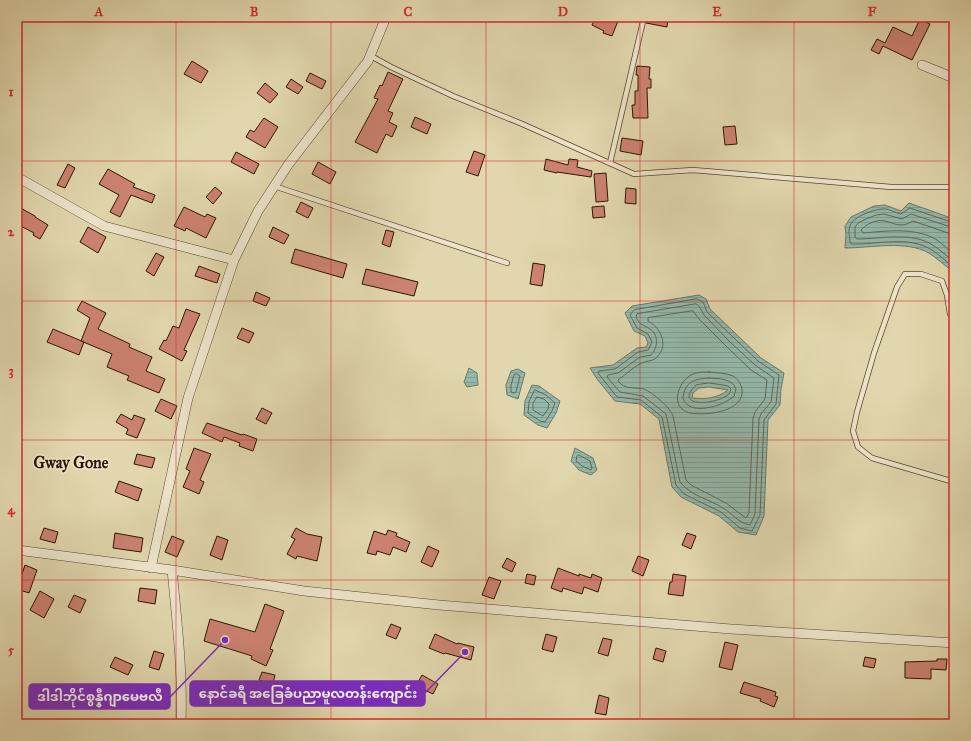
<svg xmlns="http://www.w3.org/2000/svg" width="971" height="741" viewBox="0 0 971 741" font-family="'IM FELL Great Primer','Noto Sans Myanmar',serif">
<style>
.water{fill:url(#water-rules);stroke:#6a7867;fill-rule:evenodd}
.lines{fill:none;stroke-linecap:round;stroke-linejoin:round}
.shore{stroke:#606856;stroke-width:1}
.building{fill:#cc8271;stroke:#2c1600}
.service-casing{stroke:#59462b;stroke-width:6}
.minor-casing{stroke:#59462b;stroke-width:10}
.service{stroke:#ece4ca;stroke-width:4.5}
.minor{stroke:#ece4ca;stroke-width:9}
.grid{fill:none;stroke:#d62828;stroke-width:1;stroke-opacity:0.55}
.labels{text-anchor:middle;stroke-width:3;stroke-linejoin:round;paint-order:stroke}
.district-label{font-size:16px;font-weight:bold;fill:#2c1600;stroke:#ece4ca}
.leader{fill:none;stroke:#7b2cbf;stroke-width:1.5}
.callout-dot{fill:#7b2cbf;stroke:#ece4ca;stroke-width:1.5}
.callout{fill:#7b2cbf;stroke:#7b2cbf;stroke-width:1.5}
.callout-label{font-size:13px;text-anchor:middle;font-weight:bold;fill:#fff}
.neatline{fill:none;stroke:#d62828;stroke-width:1.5}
.grid-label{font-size:13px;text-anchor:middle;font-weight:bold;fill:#d62828}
</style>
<defs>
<pattern id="water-rules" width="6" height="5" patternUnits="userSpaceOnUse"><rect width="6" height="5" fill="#94b9ac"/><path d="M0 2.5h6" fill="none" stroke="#809e92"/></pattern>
</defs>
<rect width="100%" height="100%" fill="#e1d6ad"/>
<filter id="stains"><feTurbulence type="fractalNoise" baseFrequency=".005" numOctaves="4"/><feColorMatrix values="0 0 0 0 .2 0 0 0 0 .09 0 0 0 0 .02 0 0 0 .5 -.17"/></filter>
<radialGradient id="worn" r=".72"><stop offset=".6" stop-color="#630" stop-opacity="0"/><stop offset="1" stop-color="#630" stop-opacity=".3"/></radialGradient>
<path class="water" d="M909 203 954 219V272C945 266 937 258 929 253 906 240 871 248 845 248L846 235 845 226 851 217 874 206 885 205 901 211Z
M699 295 706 299 710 309 761 358 784 373 781 389 780 405 768 420 764 516 756 535 738 532 719 516 681 497 672 487 659 419 640 404 615 401 597 379 590 368 613 365 637 348 646 347 648 343 645 336 634 331 625 313 632 306ZM709 387 728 390C716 399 706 399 692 398L693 393 699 388Z
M469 368 477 373 478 385 467 387 464 382Z
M518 369 525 373 518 399 507 395 506 385 511 371Z
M532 385 539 386 560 401 556 413 547 428 538 425 524 415 525 401Z
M575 448 593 458 597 470 591 475 579 470 571 461Z"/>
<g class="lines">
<path class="shore" d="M954 223 910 208 901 214C896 213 891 210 886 209 876 208 852 217 850 226 848 231 850 238 850 242L851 244C877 245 908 235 932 250 940 255 946 262 954 267
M954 228 911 214 902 219 884 214 876 215 866 219 858 223 855 227V237L857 239C881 239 913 231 934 246 941 250 947 257 954 261
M954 234 948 233 913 221C909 223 906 225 901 225 895 225 890 222 885 221 877 219 866 224 861 230L863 233C887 231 916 227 937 240 943 244 948 250 954 254
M697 299 703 302 707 312 758 361 779 375 776 404 764 420 760 515 752 531 740 528 721 512 684 494 676 485 662 417 641 400 617 397 598 373 599 371 615 369 638 352 648 350 652 342 648 334 637 328 630 315 634 310Z
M696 304 699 306 704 315 730 342 755 365 774 378 771 402 761 414 759 419 755 514 750 525C738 523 733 514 723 508 709 499 691 496 680 482L666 414 643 396 620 392 607 377 608 375 618 373 640 357 651 355C658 348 659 335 650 329 643 324 640 326 636 317L637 314Z
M693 311 699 319 726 346 751 370 767 380 765 399 755 412 753 418 749 513 746 518 726 503 691 485 686 480 673 416C671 408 652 392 644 389 634 387 625 390 618 381L619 379C627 374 634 366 642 363 648 360 652 362 657 357 669 345 661 328 648 321V318Z
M709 372C717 373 726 373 733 376 738 379 741 384 742 389 745 412 706 416 690 413 669 408 678 382 691 375 697 372 703 372 709 372Z
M517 374 520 376 516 392 514 393 511 392V385L514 375Z
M709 378C719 379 732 378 736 389L734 396C724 406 688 417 683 398 685 381 695 379 709 378Z
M709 383 723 385 728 386 731 389 730 393C719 405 671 409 696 385Z
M535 390 546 395 555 403 552 411 545 422 540 421 528 413 529 402Z
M537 397 544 399 549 404 548 409 543 416 533 410V404Z
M579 455 590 461 592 468 591 470 582 466 576 461 577 456Z"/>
</g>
<path class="building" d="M596 17H607L618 21 612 36 603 33 604 31 592 25Z
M648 17 668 18 667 27 646 23Z
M920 19 930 24 912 60 883 46 879 54 871 50 877 39 885 43 893 27 912 36Z
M192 61 208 71 201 83 184 74Z
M637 66 650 67 649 79H651V88H647L648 118H633L632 105H635V91H638V75H636Z
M388 72 403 79 388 111 393 113 389 122 397 126 392 137 386 134 377 153 355 142 378 99 374 98 380 85 382 86Z
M310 73 326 81 322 89 306 81Z
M291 79 303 87 298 94 286 87Z
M265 83 278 94 270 103 257 93Z
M415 117 431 124 427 134 411 127Z
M264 118 278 127 265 148 246 137 250 130 254 132Z
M735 126 737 144 725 145 723 127Z
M622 138 643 141 641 155 620 151Z
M474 151 485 155 478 176 466 172Z
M236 152 259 164 254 174 231 162Z
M546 159 568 165 569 159 578 160 577 167 592 171 591 177 557 172V173L544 170Z
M318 162 336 172 330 184 312 174Z
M68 164 75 168 65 188 57 185Z
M108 169 135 184 133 187 155 195 152 203 131 195 120 217 110 212 119 195 99 184Z
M606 173 608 201 596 202 594 174Z
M215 187 222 193 213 204 206 197Z
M626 188 636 189V204L625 203Z
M301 202 313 208 308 218 296 212Z
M17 206 35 216V217L48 225 40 239 33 235 34 233 17 224Z
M604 206 605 217 593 218 592 207Z
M184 207 205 217 207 214 216 218 206 238 186 228 185 231 174 226Z
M88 227 106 237 98 253 80 242Z
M273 227 289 235 284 244 269 237Z
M386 230 394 232 390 247 382 244Z
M295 249 347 264 343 278 291 263Z
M156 253 164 257 154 276 146 271Z
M533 263 545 265 542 286 530 284Z
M199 266 220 274 217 283 195 276Z
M366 269 418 282 414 296 362 284Z
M256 292 270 298 266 306 253 301Z
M82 301 106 313 98 329 130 344 129 347 152 357 146 371 165 379 159 393 127 380 129 376 107 367 112 354 81 341 90 318 77 310Z
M186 309 200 314 184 350 187 351 182 361 159 349 164 340 166 341 173 326 179 328Z
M242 328 254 333 249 343 237 338Z
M53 329 84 342 79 355 47 342Z
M161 399 177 406 171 419 155 411Z
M262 408 272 413 266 424 256 419Z
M121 414 132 420 134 415 145 419 137 438 126 434 128 429 116 422Z
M207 423 242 435 243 434 257 439 253 451 239 446 240 443 224 437 222 442 202 433Z
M194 448 211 454 200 480 204 482 199 494 183 487 190 471 186 469Z
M137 454 155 458 152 468 134 464Z
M119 481 142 489 138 501 115 492Z
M44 528 58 532 55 543 40 539Z
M296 528 307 534 322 537 317 561 297 556 296 559 287 554 295 539 291 537Z
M388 530 397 533 396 536 410 542 406 552 393 547 390 555 377 551 376 555 367 553 374 531 386 535Z
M115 533 143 538 141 552 113 548Z
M687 533 696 536 691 549 682 545Z
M172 536 184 541 177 557 165 552Z
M217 536 228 540 222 560 210 555Z
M428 546 439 551 432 567 421 562Z
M638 556 649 560 643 576 632 571Z
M507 558 516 563 512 572 502 567Z
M25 565 37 570 29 593 17 589Z
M558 568 579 576V574L591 578 592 574 602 578 598 592 584 587 582 594 563 588 562 592 551 588Z
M527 574 536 576 534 585 525 583Z
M673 574 686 576 683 596 668 594 670 582H672Z
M489 577 501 581 494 599 482 595Z
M140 588 157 590 155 604 138 601Z
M40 591 54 599 44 618 30 610Z
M74 595 86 600 80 613 68 607Z
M265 604 284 611 270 649 273 650 266 666 251 659 252 656 204 641 210 619 255 632Z
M391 624 401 628 396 639 386 635Z
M435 634 457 644 458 643 474 647 471 660 445 653 444 654 429 648Z
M546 634 557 637 553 652 542 649Z
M603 638 612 640 608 656 598 653Z
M725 642 738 645 732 670 719 667Z
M656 648 666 651 663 662 653 659Z
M154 651 164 654 159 670 149 667Z
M115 657 133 665 128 675 110 667Z
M865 657 876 659 874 668 863 666Z
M937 659H947L946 670 931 669V679L905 678V662L937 661Z
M262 672 275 675 273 684 259 680Z
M422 675 438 684 433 694 416 686Z
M744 682 776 692 775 696 778 697 774 707 760 701 761 699 740 693Z
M599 695 609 698 606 715 595 713Z"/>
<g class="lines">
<g class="service-casing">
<path id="service" d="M371 56 391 67 453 96 520 123 634 174 693 170 891 187H954
M610 163 644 17
M274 186 507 263
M954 319 950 314 947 295 942 281 921 274H905L897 287 874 353 857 412 853 431 858 447 872 458 954 482"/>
</g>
<g class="minor-casing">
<path id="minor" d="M922 65 954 78
M17 177 104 226 234 260
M17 550 172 570 304 591 439 605 731 629 954 643
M151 568 188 398 234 260 258 211 288 165 368 61 386 17
M172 570C177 621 183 673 181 724"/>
</g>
<use href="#service" class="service"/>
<use href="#minor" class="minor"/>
</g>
<path class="grid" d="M176 17V724M331 17V724M486 17V724M640 17V724M794 17V724M17 161H954M17 301H954M17 440H954M17 580H954"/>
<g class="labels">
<g class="district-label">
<text x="71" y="468">Gway Gone</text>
</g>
</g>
<path class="leader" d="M465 652L425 693M225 640L170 697"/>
<g class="callout-dot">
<circle cx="465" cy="652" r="4"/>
<circle cx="225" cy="640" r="4"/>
</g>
<g class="callout">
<rect x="190" y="681" width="235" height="25" rx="4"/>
<rect x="29" y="684" width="141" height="25" rx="4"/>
</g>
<g class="callout-label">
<text x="308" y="698">နောင်ခရီ အခြေခံပညာမူလတန်းကျောင်း</text>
<text x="100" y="701">ဒါဒါဘိုင်စွန္နီဂျာမေဗလီ</text>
</g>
<rect width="971" height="741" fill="none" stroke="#e1d6ad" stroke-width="44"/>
<rect x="22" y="22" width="927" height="697" class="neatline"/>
<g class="grid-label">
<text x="99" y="16">A</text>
<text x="254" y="16">B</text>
<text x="408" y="16">C</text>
<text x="563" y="16">D</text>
<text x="717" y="16">E</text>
<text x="872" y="16">F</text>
<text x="11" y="96">1</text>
<text x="11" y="236">2</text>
<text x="11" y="375">3</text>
<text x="11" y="514">4</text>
<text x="11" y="654">5</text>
</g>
<rect width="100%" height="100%" filter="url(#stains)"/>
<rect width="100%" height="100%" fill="url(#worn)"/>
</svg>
